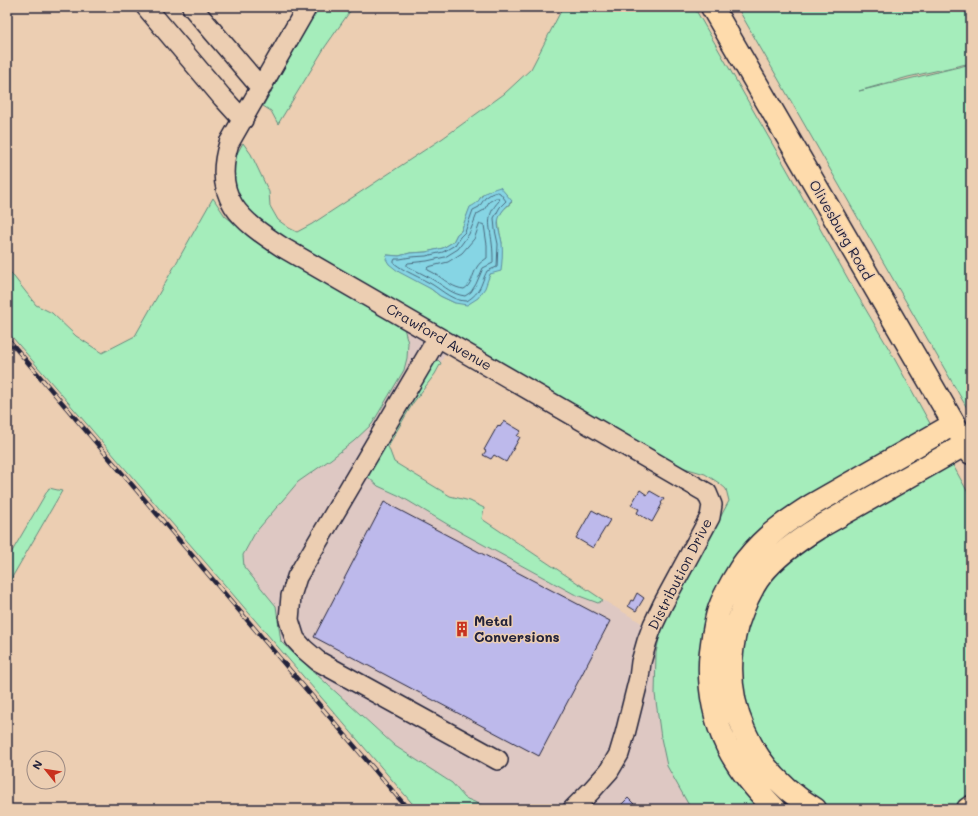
<svg xmlns="http://www.w3.org/2000/svg" width="978" height="816" viewBox="0 0 978 816" font-family="Mali,sans-serif">
<style>
.built{fill:#dec8c3}
.green{fill:#a5edbb;stroke:#64887b;fill-rule:evenodd}
.water{fill:#86d5e4;stroke:#5e8da0}
.lines{fill:none;stroke-linecap:round;stroke-linejoin:round}
.shore{stroke:#4a6a7f;stroke-width:1}
.building{fill:#bdb9eb;stroke:#22223b}
.minor-casing{stroke:#22223b;stroke-width:22}
.major-casing{stroke:#22223b;stroke-width:25}
.highway-casing{stroke:#22223b;stroke-width:25}
.minor{stroke:#ecceb2;stroke-width:19}
.major{stroke:#fedbac;stroke-width:22}
.highway{stroke:#fedbac;stroke-width:22}
.rail-casing{stroke:#22223b;stroke-width:4.5}
.rail{stroke:#ecceb2;stroke-width:3;stroke-dasharray:9;stroke-linecap:butt}
.labels{text-anchor:middle;stroke-width:3;stroke-linejoin:round;paint-order:stroke}
.street-label{font-size:14px;fill:#22223b;stroke:#ecceb2}
.poi-label{font-size:14px;font-weight:bold;fill:#22223b;stroke:#ecceb2;text-anchor:start}
</style>
<rect width="100%" height="100%" fill="#ecceb2"/>
<filter id="ink" filterUnits="userSpaceOnUse"><feTurbulence type="fractalNoise" baseFrequency=".025" numOctaves="2"/><feDisplacementMap in="SourceGraphic" scale="8" xChannelSelector="R" yChannelSelector="G"/><feConvolveMatrix kernelMatrix="1 2 1 2 8 2 1 2 1" color-interpolation-filters="sRGB"/></filter>
<g filter="url(#ink)">
<path class="built" d="M404 328 445 353 441 363 439 360 373 456 378 486 400 496 462 533 574 594 598 603 603 600 660 634 656 653 655 694 661 738 667 766 691 809H487L484 806 465 798 452 783 395 746 281 642 276 606 244 567 243 555 255 533 298 482 331 459 354 441 372 424 407 358 408 343Z"/>
<path class="green" d="M318 7H353L325 47 278 124 271 111 263 106Z
M563 7H694L713 40 789 173 852 286 889 349 971 498V809H691L667 766 661 738 655 694 656 653 660 634 669 613 729 501 726 489 719 483 705 474 671 464 262 225 241 201 234 181 235 157 243 143 251 154 269 192 270 206 278 220 289 228 297 232 312 224 443 138 504 94 531 69ZM482 195 512 202 503 210 498 218 499 229 502 243 489 277 455 303 440 296 387 255 399 256 410 253 426 252 443 248 453 242 457 234 461 231 470 208 477 204Z
M737 7H971V63L908 77 859 91 971 64V415Z
M213 198 225 216 258 242 280 257 404 328 408 343 407 358 404 370 372 424 354 441 331 459 298 482 255 533 243 555 244 567 276 606 281 642 395 746 452 783 465 798 484 806 487 809H417L7 331V268L36 305 52 313 76 336 102 353 135 336Z
M438 360 441 363 435 374 413 403 388 446 394 462 450 496 470 501 484 508 482 519 603 600 598 603 574 594 462 533 400 496 378 486 368 477 370 466 430 364Z
M49 488 62 491 7 586V560Z"/>
<path class="water" d="M500 187 512 201C507 206 501 211 499 218 496 226 501 235 502 243 503 252 502 262 501 271L490 274 485 288 478 298 467 305 455 303 440 296 431 289 399 272 389 264 386 259 387 255 399 256 410 253 426 252 443 248 453 242 457 234 461 231 470 207C478 203 477 202 482 196 486 191 494 189 500 187Z"/>
<g class="lines">
<path class="shore" d="M498 192 500 193 506 201 500 207 494 218 495 230 498 244 497 267 487 271C480 285 482 291 467 301 453 301 444 292 433 285 420 277 405 272 394 263V261L395 259H400L411 257 426 256 443 252 455 245 460 237 465 232 473 210 479 207 485 198 491 194Z
M496 198H498L499 201C485 216 490 225 492 243 493 250 493 256 493 263L483 268 476 284 471 292 465 296C451 294 446 287 435 281 426 275 416 271 407 266V264L408 263 427 261 445 257 458 249 469 234 477 214 484 210 489 202Z
M480 224H482L484 225 487 245V258C483 261 479 263 477 267 472 275 472 285 464 289 454 288 447 282 440 277 436 274 432 272 428 270L427 268 428 267 448 262 462 253 474 239Z"/>
</g>
<path class="building" d="M504 421 521 431 517 436 520 437 506 462 494 455 491 459 483 455 486 451 484 450 498 425 500 427Z
M640 490 647 495 650 491 664 499 661 503 662 504 652 522 637 513 639 509 631 505Z
M384 502 610 621 539 756 314 637Z
M592 510 610 520 593 548 576 538Z
M637 593 644 598 636 611 628 606 631 600 633 601Z
M628 798 639 809H617Z"/>
<g class="lines">
<g class="minor-casing">
<path id="minor" d="M146 7 222 97 243 120
M192 7 261 88
M307 7 229 143C212 198 240 220 282 247L438 337 707 493 712 505 710 517 663 604 653 625 647 641 641 662 639 678 625 734 619 754 609 771 591 791 573 809
M438 337 297 577 291 596 289 620 295 639 304 649 318 661 498 760"/>
</g>
<g class="major-casing">
<path id="major" d="M712 7 971 453"/>
</g>
<g class="highway-casing">
<path id="highway" d="M775 809C756 790 739 770 727 746 715 722 709 691 710 664 710 655 712 645 713 636 715 627 716 616 720 607 723 598 728 590 732 582 737 574 741 566 747 559 766 535 787 521 812 505L954 424
M815 809C750 770 717 700 737 625 743 607 750 589 762 574 777 555 797 541 818 528L966 444
M968 809 971 807"/>
</g>
<use href="#minor" class="minor"/>
<use href="#major" class="major"/>
<use href="#highway" class="highway"/>
<g class="rail-casing">
<path id="rail" d="M7 338 408 809"/>
</g>
<use href="#rail" class="rail"/>
</g>
</g>
<defs>
<g id="building-bare" transform="scale(1.2)"><path d="M-4-6H4V6H1V3H-1V6H-4ZM-2.5-4.3h1.7v1.8h-1.7ZM.8-4.3h1.7v1.8H.8ZM-2.5-1h1.7V.8h-1.7ZM.8-1h1.7V.8H.8Z" fill="#c8321e" stroke="#ecceb2" stroke-width="2.5" paint-order="stroke"/></g>
</defs>
<g fill-rule="evenodd">
<use href="#building-bare" x="462" y="629"/>
</g>
<g class="labels">
<g class="street-label">
<text transform="translate(841 230) rotate(60)" y="5">Olivesburg Road</text>
<text transform="translate(439 337) rotate(30)" y="5">Crawford Avenue</text>
<text transform="translate(680 574) rotate(-63)" y="5">Distribution Drive</text>
</g>
<g class="poi-label">
<text x="474" y="626">Metal<tspan x="474" dy="16">Conversions</tspan></text>
</g>
</g>
<rect width="978" height="816" fill="none" stroke="#ecceb2" stroke-width="24"/>
<rect x="12" y="12" width="954" height="792" fill="none" stroke="#22223b" stroke-width="1.5" filter="url(#ink)"/>
<g transform="translate(46 770) rotate(300)"><circle r="19" fill="#ecceb2" stroke="#9b8982"/>
<path d="M0-3L7 15L0 10L-7 15Z" fill="#c8321e"/>
<text y="-6" font-size="11" font-weight="bold" text-anchor="middle" fill="#22223b">N</text>
</g>
</svg>
